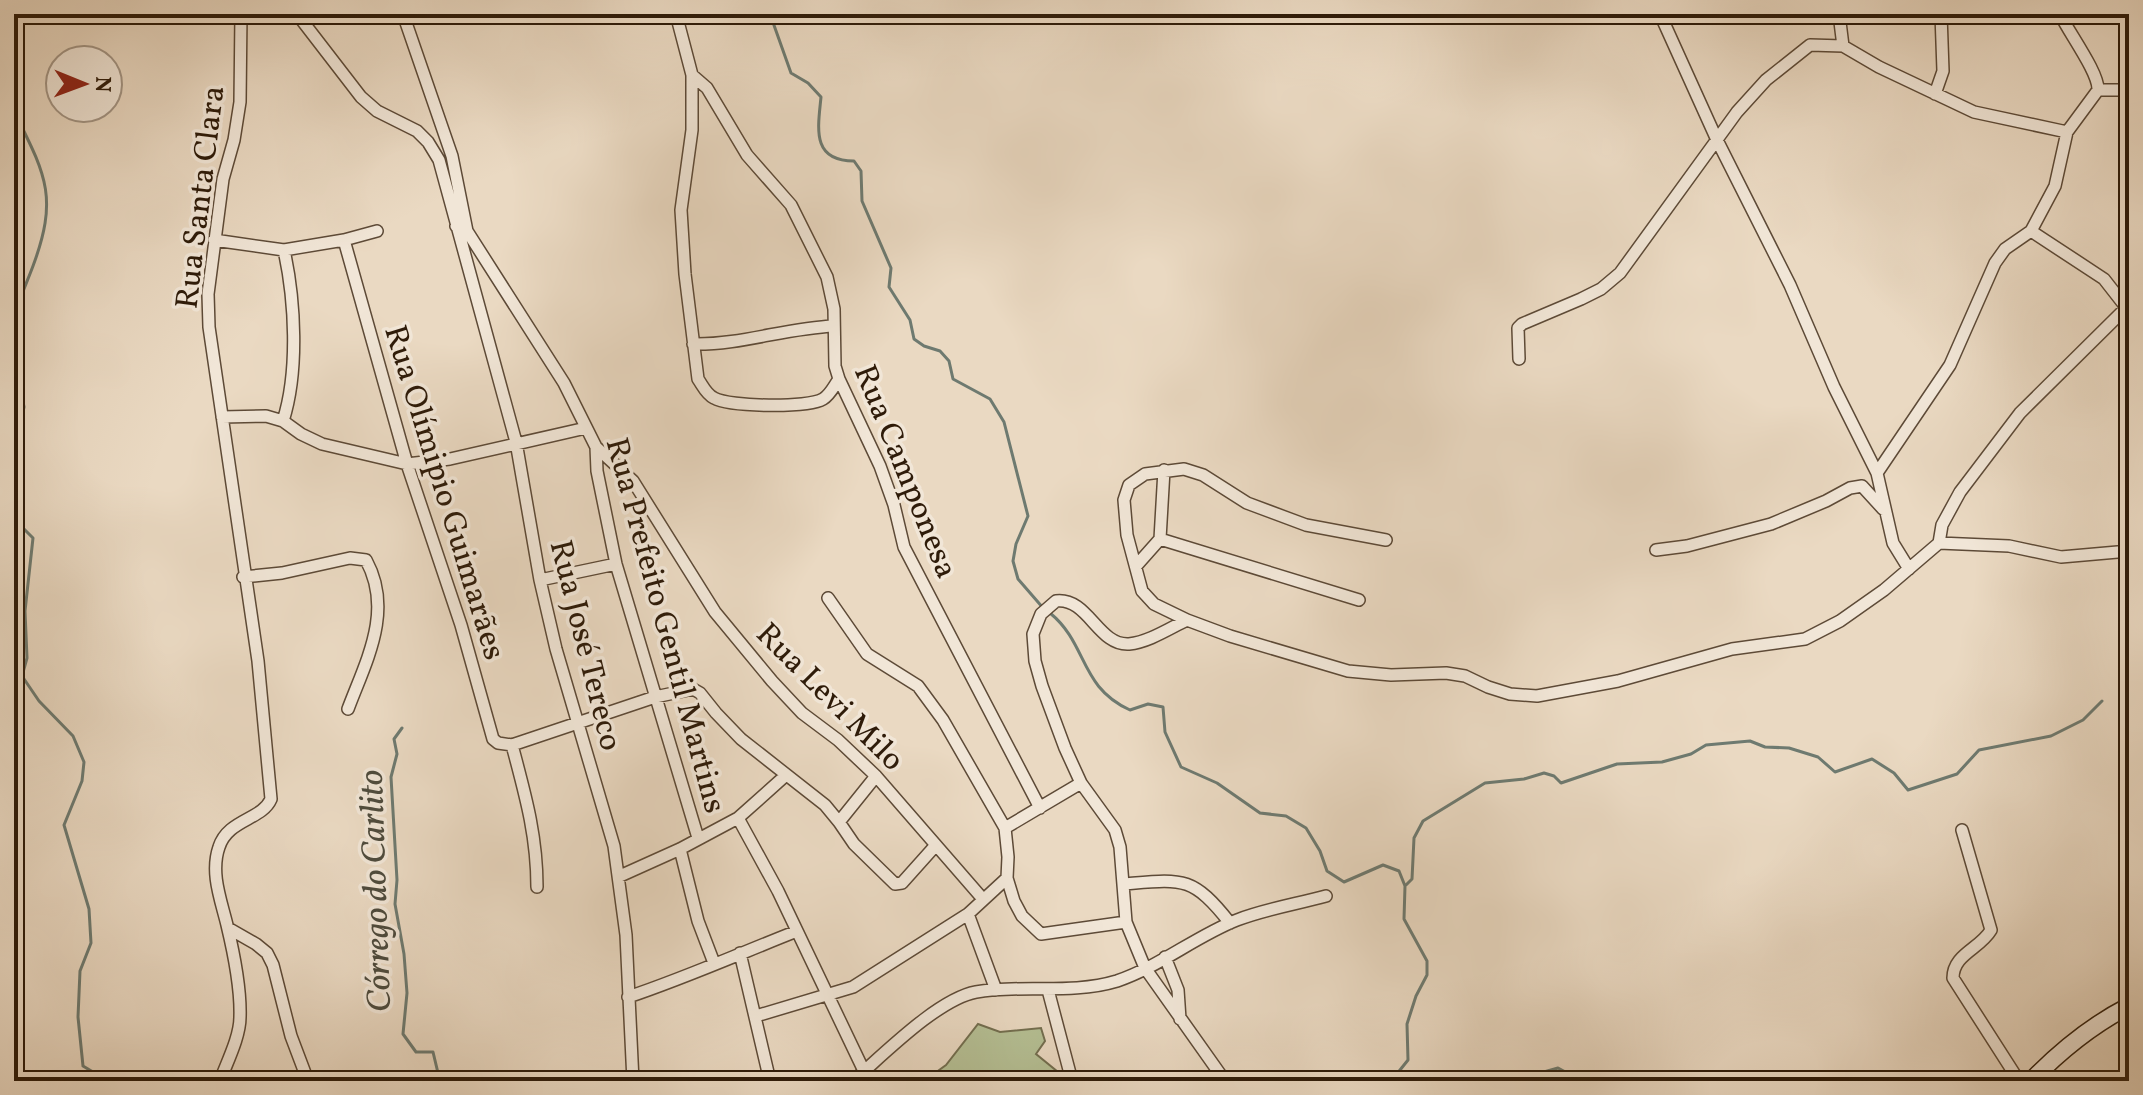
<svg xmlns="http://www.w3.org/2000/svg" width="2143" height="1095" viewBox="0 0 2143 1095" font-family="Vollkorn,serif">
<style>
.green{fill:#b5c095;stroke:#726e4f;stroke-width:2}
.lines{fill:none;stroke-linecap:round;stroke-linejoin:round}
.stream{stroke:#6e7a70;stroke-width:3}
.minor-casing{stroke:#5d4a37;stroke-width:14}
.secondary-casing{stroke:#2e1b09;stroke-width:19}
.minor{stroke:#f1e6d7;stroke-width:11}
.secondary{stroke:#f1e6d7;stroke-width:16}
.labels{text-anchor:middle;stroke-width:7;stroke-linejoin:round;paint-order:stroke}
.street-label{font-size:32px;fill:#2e1b09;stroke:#f1e6d7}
.water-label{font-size:34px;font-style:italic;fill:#4e4b3d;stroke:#f1e6d7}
</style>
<rect width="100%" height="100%" fill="#ead9c2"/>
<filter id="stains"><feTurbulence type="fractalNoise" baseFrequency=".0025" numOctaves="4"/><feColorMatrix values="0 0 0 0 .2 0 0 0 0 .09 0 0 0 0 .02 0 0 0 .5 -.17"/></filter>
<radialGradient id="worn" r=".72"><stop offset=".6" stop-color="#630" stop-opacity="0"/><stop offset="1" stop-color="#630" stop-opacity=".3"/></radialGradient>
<path class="green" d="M978 1024 1000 1032 1041 1028 1045 1041 1036 1054 1058 1072 1057 1081H924L946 1065Z"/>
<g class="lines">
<path class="stream" d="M770 14 791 73 808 83 821 97C818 128 811 161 854 161L861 171 862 201 891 268 889 287 910 320 914 339 924 346 940 351 949 361 953 379 990 399 1004 422 1028 516 1016 544 1013 561 1018 579 1044 609
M14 111C45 174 59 196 33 266 26 285 16 305 14 325
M14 351 24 407 16 447 14 477
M14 512 19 524 33 538 25 611 27 658 22 676 39 701 73 736 84 762 82 781 64 825 89 909 91 943 80 971 78 1017 83 1066 108 1081
M1050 613C1088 644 1079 687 1130 710L1148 704 1163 707 1165 732 1181 767 1217 783 1260 813 1286 816 1306 828 1320 851 1327 871 1344 882 1383 865 1399 871 1405 886 1404 919 1427 961V975L1416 996 1407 1024 1408 1060 1396 1075 1394 1081
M402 728 394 739 397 754 391 777 397 880 395 904 404 954 407 993 403 1034 416 1052H433L438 1073 437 1081
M1405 886 1412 879 1414 838 1423 821 1485 783 1524 779 1544 773 1554 776 1561 783 1617 764 1662 762 1691 754 1706 745 1750 741 1765 747 1789 748 1818 757 1835 772 1872 759 1894 773 1908 790 1957 774 1979 750 2051 736 2083 720 2102 701
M1512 1081 1558 1068 1582 1081"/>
<g class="minor-casing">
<path id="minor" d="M297 14 361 97 377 111 417 131 428 142 439 160 516 442 540 580 556 649 614 846 626 935 633 1081
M403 14 452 156 467 231
M623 14H637
M676 14 692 75V130L681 210 685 274 698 379C703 386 706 394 714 398 730 407 808 408 823 399 830 395 834 386 839 379
M1660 14 1717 140 1790 285 1834 387 1877 473 1893 543 1909 569
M2060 14C2069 33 2099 73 2098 90L2067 132 2055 186 2031 231 2104 279 2129 311
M1843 46 1879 67 1974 112 2067 132
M692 75 707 88 747 155 791 205 827 277 834 309 835 366 839 379 880 466 894 505 904 547 1040 808
M2098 90H2129
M1935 94 1943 71 1941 14
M456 226 467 231 564 383 596 447 597 471 616 564 698 838
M214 240 284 250 344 240 407 464 461 625 493 739 498 743 512 745 655 697 693 689 700 693 716 713 741 739 825 805 839 822 876 776
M344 240 377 231
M693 344C741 345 786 328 834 326
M1519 359 1518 328 1522 324 1581 299 1601 289 1620 273 1737 112 1766 80 1810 45 1843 46 1839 14
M222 417 266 416 283 421 301 434 322 444 407 464 450 459 586 428
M283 421C299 371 295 300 284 250
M596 447 633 481 715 612 772 681 802 713 838 740 876 776 982 898
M1877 473 1950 365 1995 263 2005 249 2031 231
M1160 539 1359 600
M1939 543 1942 525 1960 492 2020 413 2125 309
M1939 543 2009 546 2061 557 2129 551
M1656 550 1687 546 1771 524 1826 501 1850 488 1862 486 1883 509
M1136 566 1160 539 1164 470
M243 577 282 573 350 558 366 560C394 611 366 661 348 709
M540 580 616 564
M828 598 867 654 918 686 943 720 1005 828 1008 857 1007 878 1014 901 1022 916 1041 934 1126 922
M1187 620 1154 604 1142 591 1127 535 1124 500 1129 485 1145 474 1184 469 1203 475 1247 503 1306 525 1386 540
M512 745C525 794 537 835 537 887
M738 818 778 891 864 1071
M839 822 854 844 895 884 902 883 936 845
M1005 828 1081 783
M1962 830 1991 930C1980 949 1953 954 1953 978L2019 1081
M680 849 698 921 714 963
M620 876 680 849 738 818 785 776
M1123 884C1182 879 1192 875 1230 923
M968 914 996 990
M228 928 256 944 267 953 273 965 291 1036 308 1081
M740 953 770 1081
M1165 957 1178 990 1180 1019
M1048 990 1072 1081
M628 997C685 978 741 953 797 931
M756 1016 853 987 968 914 1007 878
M220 1081C227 1062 240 1037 240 1017 241 987 234 954 227 925 221 900 210 873 219 847 228 819 262 820 271 799L258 661 209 327 208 294 223 179 234 140 240 102 241 14
M853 1081C883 1055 938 999 976 992 1022 984 1071 995 1117 981 1159 967 1196 936 1237 920 1265 909 1297 904 1326 896
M1225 1081 1145 968 1126 922 1120 847 1115 830 1081 783 1065 748 1042 686 1035 661 1033 634 1041 614 1056 601C1088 597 1098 646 1129 644 1149 642 1170 628 1187 620L1230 636 1348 671 1391 675 1446 673 1465 676 1488 687 1510 694 1537 696 1618 681 1732 649 1805 639 1840 621 1884 590 1939 543"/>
</g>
<g class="secondary-casing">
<path id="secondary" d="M2031 1081C2060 1051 2092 1025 2129 1006"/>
</g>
<use href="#minor" class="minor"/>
<use href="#secondary" class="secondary"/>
</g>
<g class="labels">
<g class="street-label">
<text transform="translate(199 197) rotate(-83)" y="11">Rua Santa Clara</text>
<text transform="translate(907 471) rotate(68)" y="11">Rua Camponesa</text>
<text transform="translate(446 492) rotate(73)" y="11">Rua Olímipio Guimarães</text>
<text transform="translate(667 625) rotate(75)" y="11">Rua Prefeito Gentil Martins</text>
<text transform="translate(587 645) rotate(76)" y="11">Rua José Tereco</text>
<text transform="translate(831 696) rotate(45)" y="11">Rua Levi Milo</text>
</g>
<g class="water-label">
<text transform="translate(374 891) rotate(-92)" y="12">Córrego do Carlito</text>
</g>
</g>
<rect width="2143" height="1095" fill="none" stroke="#ead9c2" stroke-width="48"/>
<rect x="16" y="16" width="2111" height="1063" fill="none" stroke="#2e1b09" stroke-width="4"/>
<rect x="24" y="24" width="2095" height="1047" fill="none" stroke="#2e1b09" stroke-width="2"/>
<g transform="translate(84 84) rotate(91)"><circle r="38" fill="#f1e6d7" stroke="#a39585" stroke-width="2"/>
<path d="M0-6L14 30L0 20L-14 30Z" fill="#8f2418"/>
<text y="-12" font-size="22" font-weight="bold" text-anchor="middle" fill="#2e1b09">N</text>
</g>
<rect width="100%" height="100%" filter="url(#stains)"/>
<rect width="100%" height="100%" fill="url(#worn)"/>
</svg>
